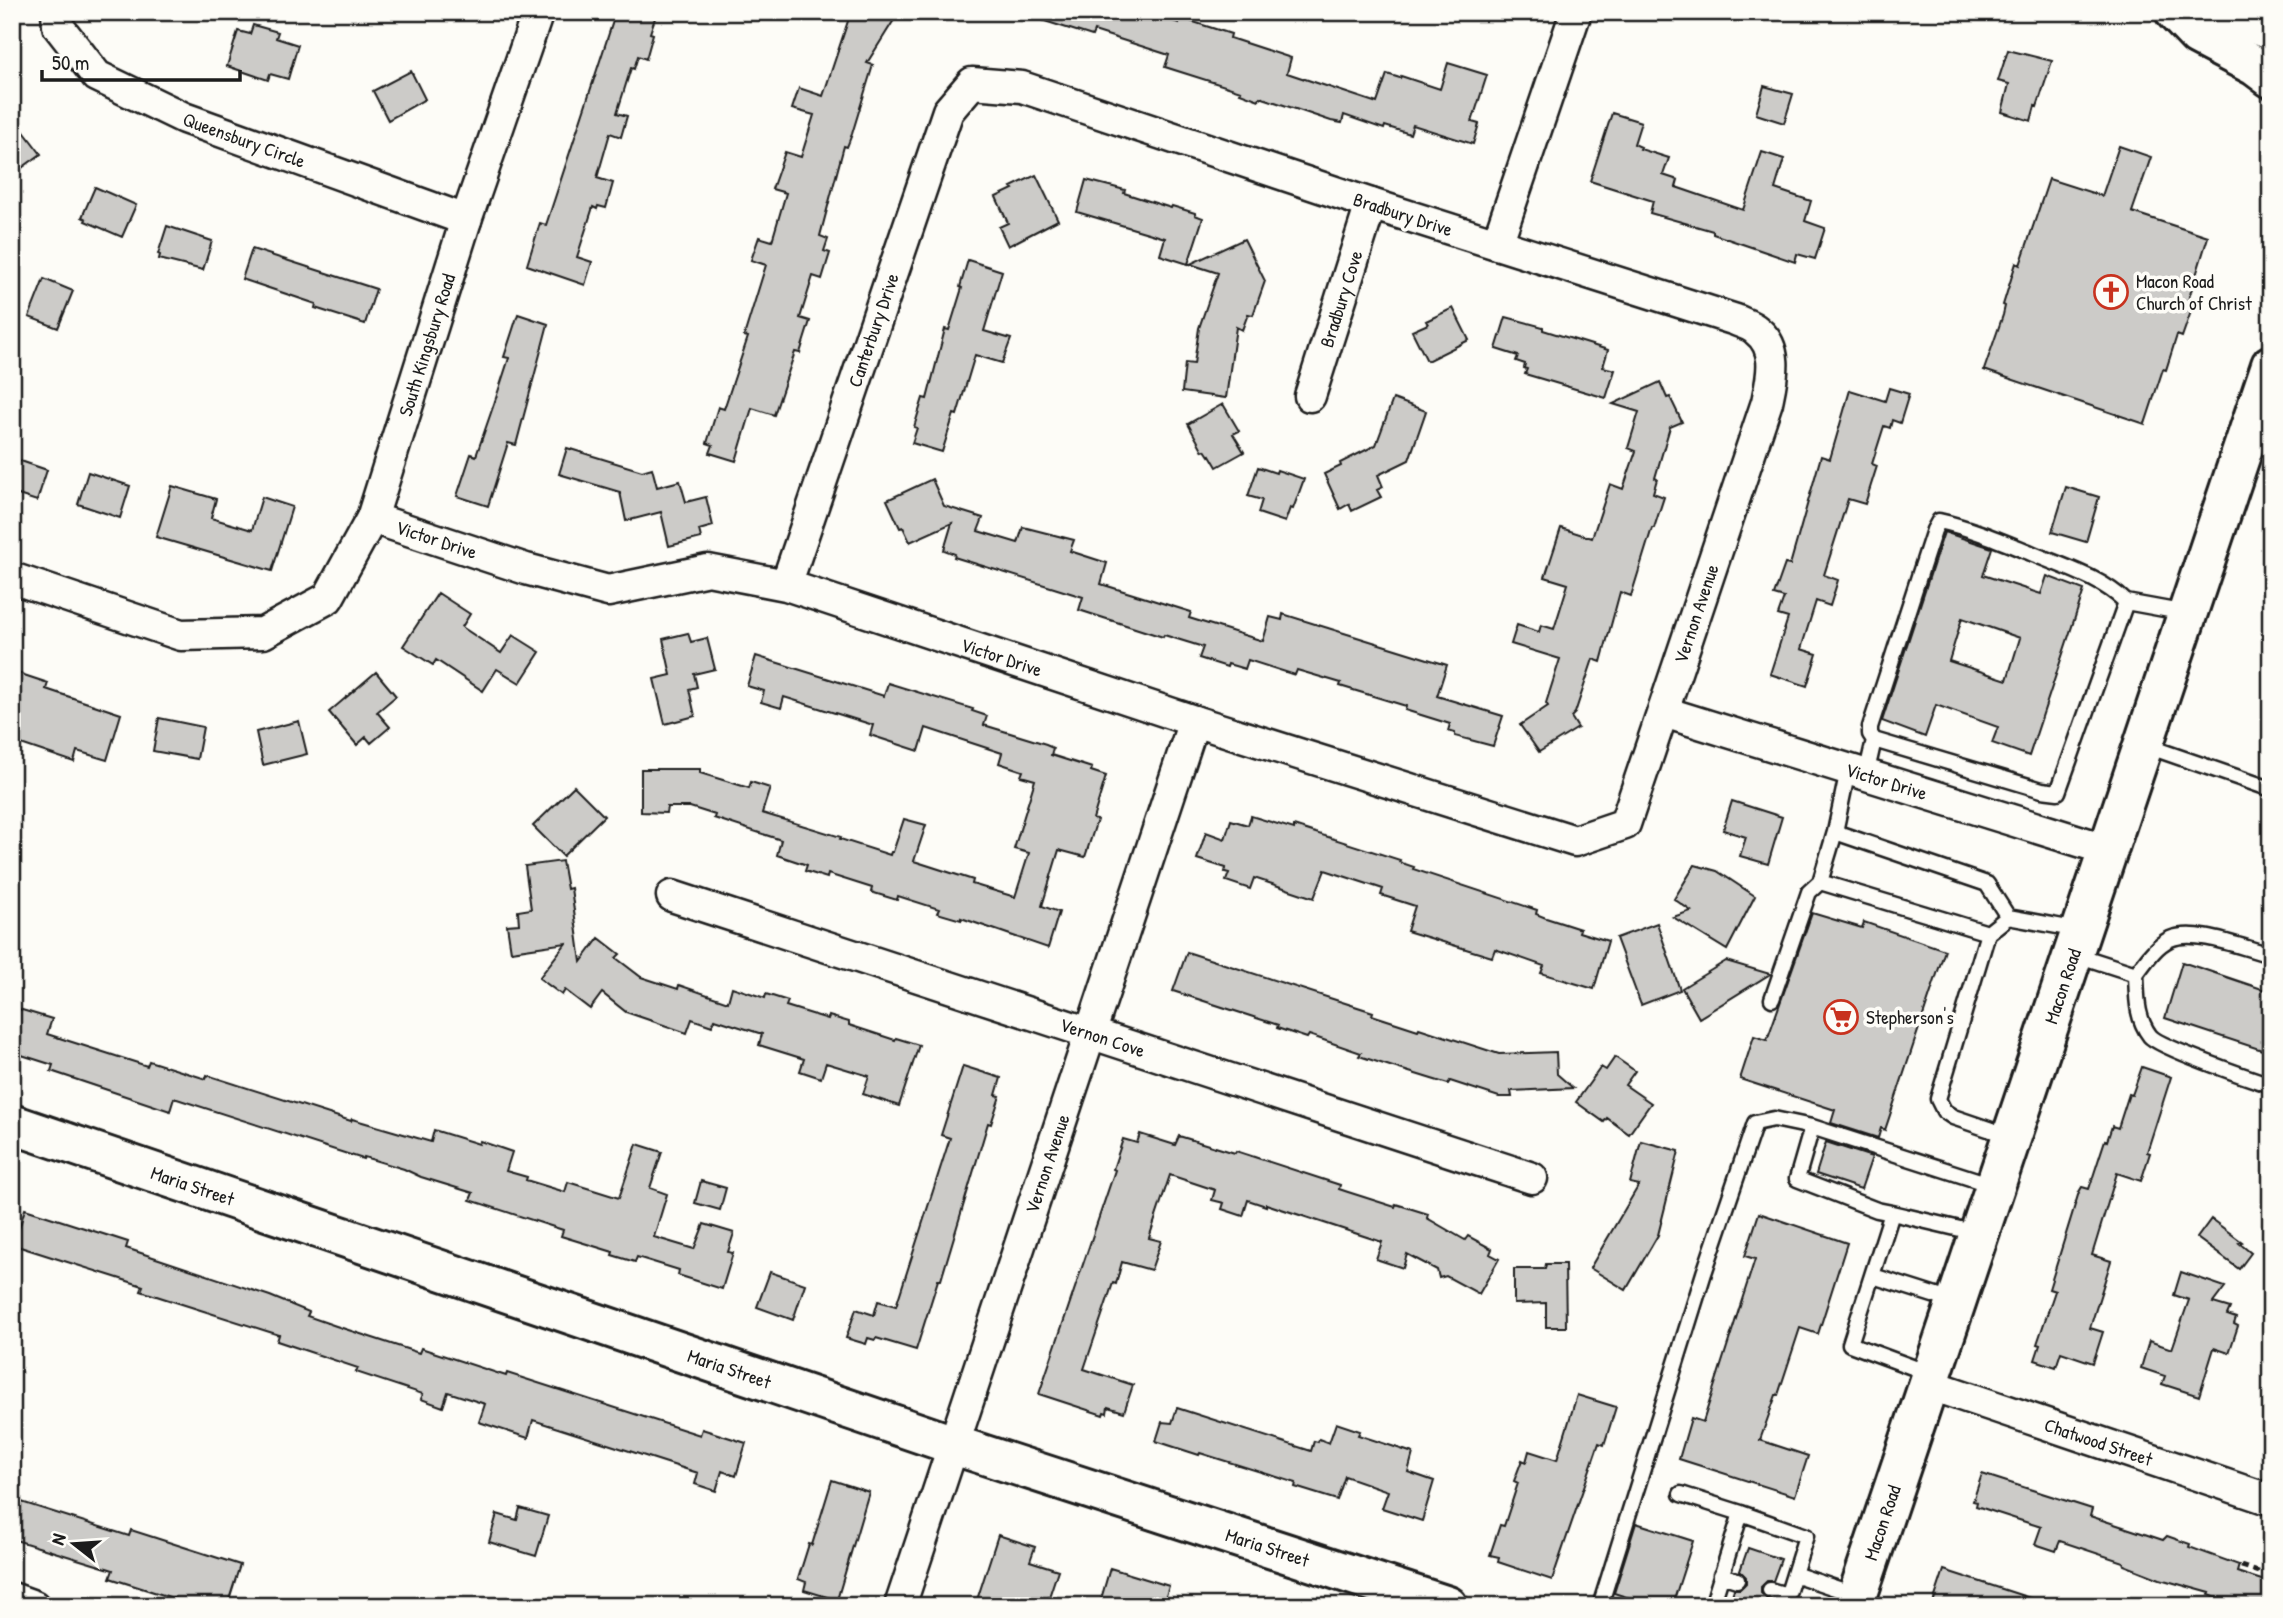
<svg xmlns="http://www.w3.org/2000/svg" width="2283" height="1618" viewBox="0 0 2283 1618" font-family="'Patrick Hand',sans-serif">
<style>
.building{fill:#cccbc8;stroke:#1c1c1c;stroke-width:2;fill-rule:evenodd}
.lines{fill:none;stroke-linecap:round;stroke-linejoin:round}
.lane-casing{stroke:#1c1c1c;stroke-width:19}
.street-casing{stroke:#1c1c1c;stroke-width:35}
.secondary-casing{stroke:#1c1c1c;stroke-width:44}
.path{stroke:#1c1c1c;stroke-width:4.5;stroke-dasharray:7 5;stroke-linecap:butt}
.lane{stroke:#fdfcf7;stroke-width:14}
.street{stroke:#fdfcf7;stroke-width:30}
.secondary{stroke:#fdfcf7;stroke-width:38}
.labels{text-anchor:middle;stroke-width:7;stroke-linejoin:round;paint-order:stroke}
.street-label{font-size:19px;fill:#1c1c1c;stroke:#fdfcf7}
.poi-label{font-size:19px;fill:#1c1c1c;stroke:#fdfcf7;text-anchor:start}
</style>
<rect width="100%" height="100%" fill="#fdfcf7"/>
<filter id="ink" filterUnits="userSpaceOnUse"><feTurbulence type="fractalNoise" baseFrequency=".0143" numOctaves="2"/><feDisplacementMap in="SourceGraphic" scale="14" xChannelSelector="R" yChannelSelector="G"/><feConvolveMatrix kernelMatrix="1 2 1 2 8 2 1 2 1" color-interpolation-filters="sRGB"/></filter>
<g filter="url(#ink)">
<path class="building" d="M616 12H657L650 33 653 34 646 59 638 56 634 69 631 68 617 113 627 116 621 137 610 133 597 178 613 183 606 208 598 206 597 209 593 207 577 257 592 262 585 285 527 265 540 223 546 225Z
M851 12H899L867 63 873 65 852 134 847 147 844 146 820 236 828 239 824 251 830 253 822 279 813 276 800 318 810 321 800 353 795 352 774 415 752 408 736 461 710 453 713 445 707 443 718 407 724 409 748 337 744 336 766 265 751 260 759 237 772 241 786 193 772 189 785 152 801 157 814 115 792 109 799 88 823 96Z
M1033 12H1145L1179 23 1181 18 1231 34 1230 38 1291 58 1287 73 1377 103 1387 74 1400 78 1401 76 1440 89 1448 63 1487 75 1472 122 1479 124 1473 144 1413 125 1410 134 1385 126 1384 129 1344 115 1342 123 1331 121 1260 97 1259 100 1240 93 1241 91 1165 67 1169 55 1094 31 1092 36 1032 17Z
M253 25 278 32 276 38 298 45 288 79 270 74 268 80 227 66 238 31 250 34Z
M2008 50 2052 61 2037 107 2035 106 2031 121 2002 112 2009 84 1998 81Z
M411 71 425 99 388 120 373 91Z
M1764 86 1793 94 1784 123 1756 114Z
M1612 113 1641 122 1634 144 1641 147 1640 149 1669 158 1663 175 1678 180 1676 187 1743 210 1762 152 1784 159 1775 189 1811 201 1805 221 1825 228 1815 259 1797 254 1795 262 1713 234V231L1650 213 1653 201 1590 181Z
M12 116 41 154 12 175Z
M2119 146 2151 157 2132 212 2208 237 2188 301 2194 303 2182 337 2177 335 2166 370 2163 369 2145 424 1984 370 2003 315 2005 306 2003 305 2016 263 2020 265 2049 179 2102 196Z
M1036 175 1058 220 1008 246 999 227 1008 223 996 197 1013 189 1011 187Z
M1086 180 1125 190 1124 193 1171 208 1172 206 1195 213V215L1203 218 1188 264 1160 255 1165 238 1077 212Z
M95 187 136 205 122 237 85 221 86 219 82 217Z
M167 226 212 241 203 270 159 259 160 255 158 254Z
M1244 239 1265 281 1253 315 1248 314 1242 330 1236 327 1226 398 1182 392 1185 363 1194 364 1199 328 1218 273 1190 264Z
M252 249 376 289 365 324 315 308 316 304 242 279Z
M968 260 1002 271 984 331 1011 339 1002 363 975 355 957 415 954 414 942 452 912 443 917 428 914 427 923 398 927 399 945 329 949 330 962 288 960 287Z
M44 279 73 291 58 328 29 317Z
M1453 308 1469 340 1427 361 1412 331 1428 324 1426 321Z
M518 314 548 324 516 445 508 443 488 506 457 496 471 454 476 456 495 401 509 358 504 357Z
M1506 317 1543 327V330L1608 350 1603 367 1615 370 1606 398 1525 374 1527 369 1524 368 1525 364 1516 361 1518 356 1496 349Z
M1660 382 1667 398 1670 397 1682 422 1670 427 1655 478 1657 479 1653 493 1664 497 1654 528H1652L1631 596 1620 592 1601 662 1593 659 1575 713 1571 717 1578 728 1539 752 1520 725 1548 706 1546 703 1560 659 1511 644 1517 625 1539 632 1541 625 1554 629 1568 584 1545 577 1561 528 1592 538 1610 484 1623 489 1636 451 1628 448 1639 412 1613 404Z
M1889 388 1909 394 1900 423 1892 420 1890 428 1884 426 1872 464 1877 466 1865 504 1848 499 1824 575 1838 580 1830 606 1816 601 1801 649 1817 654 1807 686 1770 674 1788 618 1778 615 1784 598 1774 595 1785 564 1790 565 1821 456 1830 459 1850 390 1885 401Z
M1393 399 1426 411 1409 460 1378 475 1383 487 1377 490 1381 497 1352 511 1349 504 1340 509 1324 474 1341 466 1340 463 1376 445Z
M1223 404 1239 431 1233 434 1244 452 1217 467 1210 455 1209 456 1205 450 1203 451 1188 424Z
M567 448 642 471 652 468 657 487 680 481 686 502 706 497 713 526 699 530 701 538 669 546 661 512 626 521 620 492 559 474Z
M12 458 47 470 37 501 12 493Z
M1258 467 1276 473 1277 470 1304 479 1293 509 1290 508 1285 522 1258 513 1262 500 1248 496Z
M88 472 130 486 120 518 78 504Z
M932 479 944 506 983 518 978 531 1018 543 1023 527 1074 540 1070 551 1107 563 1101 584 1191 612 1189 618 1263 641 1270 617 1282 620 1283 614 1447 665 1437 696 1503 716 1493 746 1455 736V733L1448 731 1450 724 1405 710 1406 706 1340 686 1341 683 1297 670 1295 675 1248 660 1245 669 1228 664 1227 667 1199 658 1203 647 1164 635 1163 637 1079 610 1083 597 954 557 955 554 944 550 952 523 910 542 903 527 900 528 887 500Z
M172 486 216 499 211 518 252 530 262 497 292 507 272 571 156 537Z
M2066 487 2099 497 2086 542 2052 532Z
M1944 532 1992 548 1983 575 2041 594 2047 576 2084 590 2029 756 1992 743 1998 727 1936 705 1925 737 1882 721ZM1962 618 2020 638 2007 680 1949 661Z
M438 593 470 614 462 627 501 653 513 635 540 652 520 683 497 669 483 691 436 660 433 665 403 646Z
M688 633 691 642 707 638 715 669 694 674 697 687 689 689 695 716 665 724 654 679 671 675 663 639Z
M756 656 884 696 888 683 973 709 972 711 987 716 984 725 1046 744V745L1053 748 1051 755 1092 768 1091 771 1106 776 1093 819 1097 820 1085 857 1059 850 1042 906 1059 912 1048 948 961 918V920L937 913 939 909 898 896 897 900 871 892 872 888 828 874 827 878 805 871 807 865 777 855 781 840 714 818 715 815 690 807H667L666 813 641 812V769H700V773L749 788 751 782 770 788 762 813 841 837 840 839 890 855 891 852H893L904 819 926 825 914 861 973 880 972 884 1015 897 1029 853 1014 849 1035 780 1021 776 1023 771 999 763 1002 753 926 728 919 751 870 735 873 725 784 697 781 708 761 702 764 691 747 686Z
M12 671 48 683 46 689 121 714 107 760 77 751 74 762 12 741Z
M376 672 396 696 377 712 390 727 371 743 366 737 357 745 329 712Z
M159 718 203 727 197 759 153 751Z
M299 721 307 754 263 765 256 732Z
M574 786 604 816 563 856 533 826Z
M1732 801 1782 817 1768 864 1740 856 1746 837 1723 830Z
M1251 816 1294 829V826L1400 860 1399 862 1414 867 1413 869 1537 910 1536 914 1546 918 1580 929 1579 932 1608 941 1594 989 1541 973 1544 966 1495 949 1492 957 1407 931 1415 906 1381 895 1383 889 1325 870 1314 898 1254 878 1250 889 1226 881 1229 873 1225 872 1226 868 1197 859 1206 832 1225 839 1231 820 1248 825Z
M562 861 567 889 571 888 581 962 599 938 620 954 616 958 641 977 678 989 679 985 728 1002 732 987 765 998 766 994 788 1001 786 1006 828 1019 829 1016 849 1022V1025L895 1040 896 1038 919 1045 899 1106 863 1094 869 1076 826 1063 821 1078 800 1071 804 1059 759 1045 762 1034 715 1019 712 1026 692 1019 687 1033 626 1012 602 993 590 1009 565 990 562 995 539 978 566 943 511 951 507 925 519 924 518 911 531 909 525 866Z
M1695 865 1717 871 1755 896 1727 950 1673 917 1691 911 1674 899Z
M1812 913 1862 928 1864 922 1945 950 1885 1130 1881 1128 1878 1138 1831 1123 1835 1110 1740 1079 1754 1036 1767 1040Z
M1657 923 1680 990 1641 1005 1616 938Z
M1187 952 1373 1012 1372 1015 1418 1030 1419 1028 1499 1054 1556 1052 1557 1074 1573 1088 1511 1091 1512 1097H1499L1450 1081 1448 1084 1393 1067 1359 1056 1361 1053 1309 1035 1307 1038 1277 1028 1278 1025 1173 991Z
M1726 961 1770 974 1699 1018 1682 988Z
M2182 962 2271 992V1024L2262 1050 2165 1018Z
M12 1007 52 1019 47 1034 147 1066 149 1061 206 1079 207 1075 351 1121 352 1119 431 1142 434 1130 479 1144 480 1141 512 1152 506 1171 527 1177 526 1180 565 1192 568 1182 619 1198 637 1144 662 1152 650 1188 667 1194 654 1237 694 1249 704 1224 734 1233 728 1252 733 1253 722 1289 678 1275 679 1270 637 1257 635 1262 612 1255 613 1252 561 1236 563 1230 470 1200 473 1193 421 1177 404 1169 364 1157 363 1159 174 1098 170 1111 51 1071 53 1065 12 1052Z
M1615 1057 1635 1071 1625 1085 1651 1103 1629 1134 1607 1118 1604 1122 1576 1102 1601 1067 1606 1070Z
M963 1066 1001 1078 996 1095 1000 1096 991 1124 988 1123 941 1280H938L916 1350 876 1338 875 1340 868 1338 866 1344 846 1338 856 1309 874 1315 878 1301 896 1306 950 1138 941 1135Z
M2142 1067 2171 1077 2147 1152 2150 1153 2141 1181 2117 1173 2092 1255 2111 1261 2090 1328 2103 1332 2093 1363 2061 1352 2056 1367 2035 1360 2040 1345 2037 1344 2055 1291 2049 1289 2079 1192 2082 1187 2089 1189 2105 1140 2107 1141 2112 1126 2118 1128 2129 1094 2132 1095Z
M1140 1134 1175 1145 1179 1136 1235 1153 1236 1151 1340 1185 1339 1189 1348 1192 1395 1207 1396 1204 1428 1214 1427 1218 1465 1240 1468 1236 1492 1249 1490 1254 1499 1259 1479 1294 1446 1276 1439 1278 1437 1270 1407 1254 1403 1268 1376 1259 1382 1242 1266 1204V1206L1248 1200 1243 1216 1222 1209 1224 1203 1212 1200 1215 1190 1170 1175 1149 1238 1161 1241 1151 1270 1122 1262 1116 1284 1113 1283 1084 1369 1133 1385 1124 1412 1108 1407 1107 1413 1104 1412 1103 1415 1039 1394 1115 1170 1113 1169 1123 1139 1137 1143Z
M1641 1141 1679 1151 1658 1235 1626 1290 1590 1268 1639 1185 1630 1183Z
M1826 1142 1872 1157 1861 1189 1816 1174Z
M701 1181 726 1188 720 1210 695 1203Z
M25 1209 128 1242 126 1248 270 1296 309 1312 307 1316 336 1326 419 1353 421 1348 506 1376 507 1373 700 1435 702 1429 746 1443 736 1476 722 1471 716 1491 695 1484 698 1473 533 1420 528 1438 479 1422 485 1404 448 1392 443 1407 421 1399 423 1394 356 1372 358 1368 277 1341 279 1335 141 1291 143 1286 14 1245Z
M1759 1213 1847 1243 1818 1334 1800 1328 1778 1395H1776L1760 1440 1808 1456 1795 1496 1679 1459 1691 1418 1703 1422 1755 1259 1745 1256Z
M2211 1219 2242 1242 2239 1243 2251 1253 2239 1269 2197 1238Z
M1546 1264H1565L1566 1327H1546V1303L1514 1304V1269H1545Z
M770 1272 805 1284 793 1320 757 1307Z
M2181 1272 2225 1287 2213 1303 2230 1308 2227 1315 2236 1318 2234 1324 2238 1326 2229 1353 2214 1348 2199 1396 2162 1384 2165 1376 2141 1368 2149 1341 2172 1349 2189 1300 2174 1295Z
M1577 1395 1616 1407 1604 1445 1599 1443 1552 1580 1498 1562 1499 1557 1490 1555 1500 1525 1504 1526 1518 1483 1514 1481 1522 1460 1526 1462 1529 1451 1557 1460Z
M1177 1408 1311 1451 1314 1441 1318 1442 1319 1439 1329 1443 1336 1423 1360 1431 1358 1435 1413 1453 1408 1472 1434 1481 1422 1521 1382 1508 1388 1491 1345 1476 1337 1500 1295 1487 1296 1483 1200 1453 1199 1455 1156 1441 1162 1422 1172 1423Z
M1982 1474 2092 1509 2090 1516 2163 1540 2167 1536 2190 1544 2189 1547 2239 1565 2237 1572 2271 1583V1606H2227L2228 1602 2209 1595 2210 1593 2160 1579 2124 1565 2123 1562 2060 1541 2056 1551 2035 1544 2041 1527 1976 1506 1977 1502 1973 1501Z
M832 1480 869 1492 837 1600 804 1590 806 1582 798 1579 809 1544 812 1545Z
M12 1499 129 1536 131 1530 240 1565 227 1606H177L179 1600 110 1578 113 1570 12 1539Z
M520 1508 548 1516 536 1556 489 1542 497 1514 517 1520Z
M1636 1523 1693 1541 1672 1606H1654L1614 1593Z
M998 1535 1035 1547 1030 1561 1058 1570 1046 1606H975Z
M1748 1548 1781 1559 1773 1581H1767L1761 1587V1593L1767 1599 1765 1606H1729L1734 1589H1740L1746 1583V1577L1740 1571Z
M1110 1568 1169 1586 1163 1606H1099Z
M1944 1570 2039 1601 2038 1606H1932Z"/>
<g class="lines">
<g class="lane-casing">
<path id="lane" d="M1874 740 1870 734V727L1934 530 1939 521C1971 528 2001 541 2031 553 2064 567 2100 577 2126 602
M2144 745 2271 789
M1848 770 1835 832 1987 884 2008 917 2079 930
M1866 775 1874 740 2042 790 2058 792 2126 602 2186 613
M1820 882 1988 933
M2008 917 1988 933 1938 1099 1944 1111 1953 1117 2009 1136
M2074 954 2136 974C2137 997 2136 1018 2150 1036 2159 1047 2252 1079 2271 1085
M2136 974C2145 962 2155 946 2170 939 2196 928 2243 948 2271 955
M1772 999 1809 892 1820 882 1835 832
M1892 1213 1877 1210 1797 1179 1812 1127 1992 1185
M1873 1276 1955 1302
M1931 1374 1850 1344 1892 1213 1977 1233
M1681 1494 1741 1513
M1794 1574 1856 1595
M1721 1575 1737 1580
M1770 1590 1787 1595
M1600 1606 1704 1273 1755 1123 1774 1119 1812 1127
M1712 1606 1741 1513 1806 1536 1784 1606"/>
</g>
<g class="street-casing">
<g id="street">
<path id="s1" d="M57 12 58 26 97 76 184 118 466 220"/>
<path d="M1497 244 1576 12"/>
<path id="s2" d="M1310 396 1371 204"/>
<path id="s3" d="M372 518 526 569 608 591 708 570 786 585 1194 721 1575 841 1625 824 1767 402C1772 378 1780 348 1756 330 1751 325 1742 323 1736 320L1371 204 1022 87 972 83 948 111 786 585"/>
<path id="s4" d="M12 578 181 635 263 633 328 598 372 518 466 220 538 12"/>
<path id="s5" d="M1664 712 2108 850"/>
<path id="s6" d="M672 896 1532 1178"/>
<path id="s7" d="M1928 1384 2271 1500"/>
<path d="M12 1598 34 1606"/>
<path id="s8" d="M900 1606 1194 721"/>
</g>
</g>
<g class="secondary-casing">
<g id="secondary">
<path d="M2175 12 2198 36 2255 66 2271 78"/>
<path d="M2219 12 2271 30"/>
<path id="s9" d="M12 1124 954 1445 1448 1606"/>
<path id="s10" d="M1854 1606 2271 365"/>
</g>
</g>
<path class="path" d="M2241 1566 2268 1575"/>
<use href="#lane" class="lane"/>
<use href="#street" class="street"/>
<use href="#secondary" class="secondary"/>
</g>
</g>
<defs>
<g id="church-ring" transform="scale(1.75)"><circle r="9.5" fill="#fdfcf7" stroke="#c8321e" stroke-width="1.5"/><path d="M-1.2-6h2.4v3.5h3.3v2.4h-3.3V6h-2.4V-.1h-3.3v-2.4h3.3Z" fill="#c8321e"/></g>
<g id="supermarket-ring" transform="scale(1.75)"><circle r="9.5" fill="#fdfcf7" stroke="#c8321e" stroke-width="1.5"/><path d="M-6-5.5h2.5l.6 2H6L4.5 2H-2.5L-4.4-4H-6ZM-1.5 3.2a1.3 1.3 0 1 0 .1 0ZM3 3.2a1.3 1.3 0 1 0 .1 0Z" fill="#c8321e"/></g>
</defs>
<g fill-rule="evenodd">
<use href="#church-ring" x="2111" y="292"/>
<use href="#supermarket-ring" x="1841" y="1017"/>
</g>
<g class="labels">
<g class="street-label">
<text dy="7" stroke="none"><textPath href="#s1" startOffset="238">Queensbury Circle</textPath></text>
<text transform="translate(1403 214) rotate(18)" y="7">Bradbury Drive</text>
<text dy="7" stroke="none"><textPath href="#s2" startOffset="102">Bradbury Cove</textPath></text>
<text transform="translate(873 330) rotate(-71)" y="7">Canterbury Drive</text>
<text dy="7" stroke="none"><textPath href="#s4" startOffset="607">South Kingsbury Road</textPath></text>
<text dy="7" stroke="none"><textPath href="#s3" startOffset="68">Victor Drive</textPath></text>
<text dy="7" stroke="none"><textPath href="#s3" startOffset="1533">Vernon Avenue</textPath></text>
<text dy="7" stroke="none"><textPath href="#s3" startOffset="656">Victor Drive</textPath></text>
<text dy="7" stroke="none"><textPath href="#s5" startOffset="233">Victor Drive</textPath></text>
<text dy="7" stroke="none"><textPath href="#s10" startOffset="654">Macon Road</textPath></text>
<text dy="7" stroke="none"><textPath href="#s6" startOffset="453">Vernon Cove</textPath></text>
<text dy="7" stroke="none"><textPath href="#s8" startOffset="466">Vernon Avenue</textPath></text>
<text dy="7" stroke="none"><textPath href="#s9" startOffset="191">Maria Street</textPath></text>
<text dy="7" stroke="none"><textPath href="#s9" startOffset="758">Maria Street</textPath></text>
<text dy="7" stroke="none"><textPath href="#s7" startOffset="180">Chatwood Street</textPath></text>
<text dy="7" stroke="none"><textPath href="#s10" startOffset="88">Macon Road</textPath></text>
<text dy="7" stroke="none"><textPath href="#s9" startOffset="1325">Maria Street</textPath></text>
</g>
<g class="poi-label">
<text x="2136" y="288">Macon Road<tspan x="2136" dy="22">Church of Christ</tspan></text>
<text x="1866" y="1024">Stepherson's</text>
</g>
</g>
<rect width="2283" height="1618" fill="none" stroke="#fdfcf7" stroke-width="42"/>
<rect x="21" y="21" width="2241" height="1576" fill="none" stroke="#1c1c1c" stroke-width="2.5" filter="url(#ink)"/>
<g transform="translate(74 1544) rotate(287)" stroke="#fdfcf7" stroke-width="5" paint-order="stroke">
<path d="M0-5L12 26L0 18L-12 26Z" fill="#1c1c1c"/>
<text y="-10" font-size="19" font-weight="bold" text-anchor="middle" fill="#1c1c1c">N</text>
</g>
<path d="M42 70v10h198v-10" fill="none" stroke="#1c1c1c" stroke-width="3.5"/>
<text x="52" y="70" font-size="21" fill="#1c1c1c" stroke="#fdfcf7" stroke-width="5" paint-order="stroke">50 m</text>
</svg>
